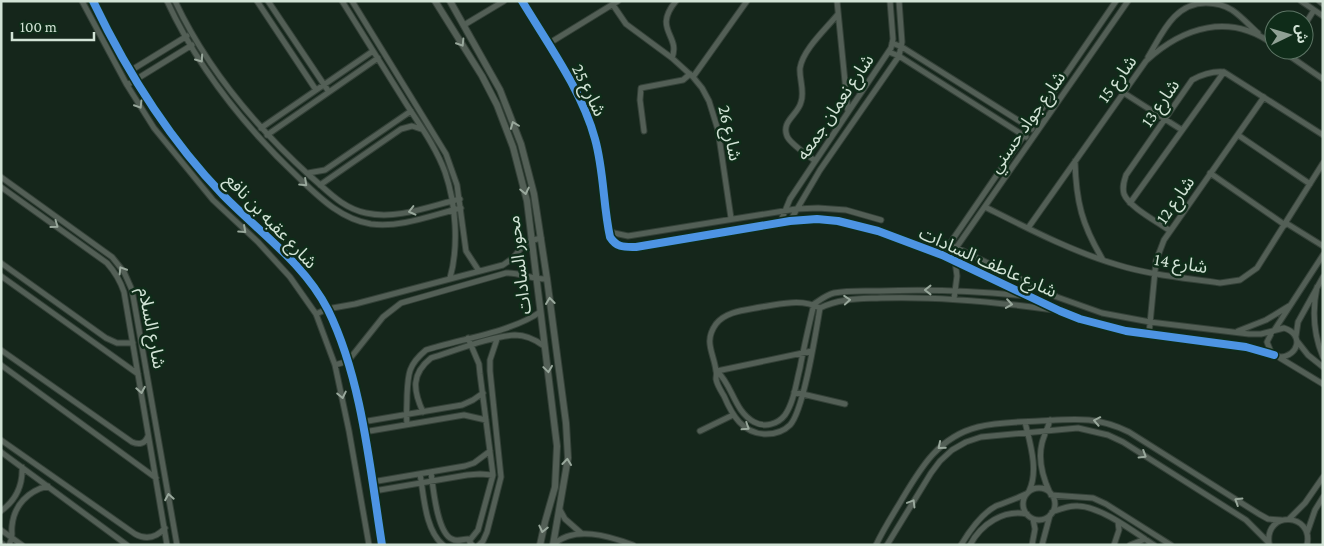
<svg xmlns="http://www.w3.org/2000/svg" width="1324" height="546" viewBox="0 0 1324 546" font-family="'Crimson Pro','Noto Sans Arabic',serif">
<style>
.lines{fill:none;stroke-linecap:round;stroke-linejoin:round}
.minor-casing{stroke:#344138;stroke-width:7}
.tertiary-casing{stroke:#344138;stroke-width:8}
.minor{stroke:#535f56;stroke-width:5}
.tertiary{stroke:#535f56;stroke-width:6}
.cycleway-casing{stroke:#0f2c19;stroke-width:11}
.cycleway{stroke:#4d94e3;stroke-width:8}
.oneway{stroke:#99a89c}
.labels{text-anchor:middle;stroke-width:5;stroke-linejoin:round;paint-order:stroke}
.street-label{font-size:18px;fill:#d2e3d6;stroke:#0f2c19}
</style>
<rect width="100%" height="100%" fill="#15261b"/>
<g class="lines">
<g class="minor-casing">
<path id="minor" d="M82 1 127 85 154 128 213 200 258 242 290 277 316 314 335 365 349 431 369 545
M93 1C127 72 169 139 223 195 259 232 304 263 328 310 362 379 370 469 382 545
M167 1C198 68 245 127 299 178 320 198 341 219 371 224 401 228 432 215 461 208
M175 1C207 69 255 126 310 176 328 191 342 208 366 213 397 220 430 206 460 199
M257 1 316 90
M268 1 329 92
M342 1C363 35 384 68 405 102 419 124 436 147 445 172 456 204 459 246 450 278
M352 1 446 154 457 185 466 251 479 271
M522 1C548 44 582 91 595 139 604 171 603 205 610 237 617 248 624 247 636 247L790 221 817 219 838 221 878 231 942 255 1060 311 1080 319 1126 331 1246 347 1274 355
M837 1 848 112
M1301 1 1323 16
M1319 1 1323 4
M613 5 626 24 672 58 693 77 702 88 709 101 718 130 731 218
M464 25 504 1
M1304 26 1314 10
M892 43 902 47 1032 129
M548 44 618 1
M1281 50 1323 79
M889 52 899 56 1026 137
M1148 57C1162 34 1174 3 1206 3 1216 3 1224 5 1232 10 1241 16 1250 26 1258 33
M672 58C681 35 652 30 676 1
M130 71 187 36
M693 77 747 1
M127 85 192 45
M1124 93 1182 130
M261 128 373 51
M644 131 640 100 641 88 683 80 690 74
M267 135 378 58
M1238 135 1310 184
M815 161C808 155 790 144 787 136 781 121 798 115 801 102 805 91 799 79 800 68 803 49 827 28 838 14
M1075 161C1076 202 1082 225 1103 260
M308 173 325 170 411 111
M1210 173 1285 225
M1 177 112 257 124 272 132 290 177 545
M320 185 401 129 412 126 421 129
M1 187 107 263C115 272 120 280 124 292L167 545
M1130 203 1224 72
M985 207C1027 228 1073 252 1118 265 1150 275 1186 278 1220 283L1240 280 1257 268 1323 163
M790 221 820 170 899 56 902 42 899 1
M780 223 790 199 891 48 893 39 890 1
M1286 223 1323 246
M1028 228 1146 61C1183 27 1230 12 1274 45
M609 230 614 233 628 236 796 209 818 208 846 210 881 220
M1170 231C1158 222 1129 207 1124 194 1122 187 1124 181 1126 175L1192 80C1203 74 1212 71 1224 72L1323 135
M949 244 1057 297 1102 313 1150 322 1249 334H1261L1284 328C1304 334 1299 356 1280 357L1271 352 1267 342 1272 332
M942 255 1116 1
M949 258 1128 1
M1 263 106 338 117 343H133
M1 276 138 374
M1317 287C1312 311 1313 333 1323 357
M954 299 957 276 955 261
M820 308C801 298 782 304 761 307 746 310 726 311 716 324 703 342 714 353 716 371 717 374 716 376 716 379 717 385 721 391 724 396 732 415 743 434 766 434 775 434 784 431 790 425 804 410 816 331 820 308 840 298 860 299 881 298 939 296 997 302 1054 310
M316 314 327 309 355 304 503 265 513 258 526 242 541 238
M1275 329 1323 255
M1238 331 1266 320 1289 306
M1149 334 1156 261 1164 240 1264 97
M1296 336 1298 322 1323 277
M468 338 479 364 480 374 493 475 478 530 470 540
M1297 341 1308 355 1323 367
M1 350 132 442C139 445 145 444 148 436
M1280 358 1323 384
M1 365 156 478
M335 365 348 361 383 317 401 303 506 273C520 272 532 280 547 279
M717 371C733 386 734 411 754 422 765 428 778 424 785 415 794 402 796 383 800 368 804 346 809 325 814 304 820 300 826 295 834 293 848 290 865 291 880 291 929 289 977 291 1026 296
M717 371 812 351
M794 392 845 404
M423 412C413 390 411 374 431 358 454 351 492 336 515 335 526 335 536 340 544 346
M362 422 462 405 473 400 483 393
M1025 422C1030 443 1039 471 1029 491
M407 424C406 415 407 406 407 396 408 374 408 365 426 350 460 339 512 332 540 312
M700 431 733 415
M364 432 464 415 486 420
M1 440 135 534C146 540 156 538 165 528
M1 452 127 545
M431 472C433 487 437 533 452 539 457 542 462 539 468 539L472 545
M420 474C424 496 425 530 443 545
M372 482 465 466 474 463 490 451
M1023 504a16 16 0 1 1 32 0a16 16 0 1 1-32 0Z
M374 491 467 475 480 474 493 475
M1050 493C1043 478 1038 459 1042 443 1044 435 1048 428 1050 420
M1051 495 1093 498 1106 504 1171 545
M560 510 565 519 581 533
M1 511C16 500 23 485 22 467
M1052 512C1060 509 1069 505 1078 506 1102 507 1134 532 1154 545
M1289 519 1305 503 1323 477
M1 530 22 545
M1307 533 1315 510 1323 497
M1 543 4 545
M1269 543C1265 510 1314 513 1307 545
M9 545C14 536 11 535 12 526 14 505 28 491 48 486
M479 545 483 541 487 532 501 477 490 371V360L497 339
M553 545C574 525 609 536 633 545
M876 545C883 530 892 516 901 501 920 469 938 437 978 427 997 422 1019 422 1039 421 1075 419 1096 416 1129 432L1259 514 1268 519 1281 520
M887 545 931 473 940 461 952 450 966 442 981 437 1078 428 1108 435 1123 442 1246 520 1269 543
M961 545C970 530 981 514 996 506 1006 502 1016 499 1026 494
M970 545C981 524 1004 509 1027 514
M1032 545 1035 529 1033 519
M1042 545 1050 515
M1114 545 1119 530 1118 522
M1130 545 1145 539"/>
</g>
<g class="tertiary-casing">
<path id="tertiary" d="M435 1 482 76 497 105 513 147 527 201 557 446 555 487 545 522 540 545
M450 1 500 90 521 144 534 194 547 279 566 423 568 458 553 545"/>
</g>
<use href="#minor" class="minor"/>
<use href="#tertiary" class="tertiary"/>
<g class="cycleway-casing">
<path id="cycleway" d="M93 1C127 72 169 139 223 195 259 232 304 263 328 310 362 379 370 469 382 545
M522 1C548 44 582 91 595 139 604 171 603 205 610 237 617 248 624 247 636 247L790 221 817 219 838 221 878 231 942 255 1060 311 1080 319 1126 331 1246 347 1274 355"/>
</g>
<use href="#cycleway" class="cycleway"/>
</g>
<defs><path id="oneway-chevron" d="M-2-3.5L2.5 0L-2 3.5" fill="none" stroke-width="1.6" stroke-linecap="round" stroke-linejoin="round" transform="scale(1.25)"/></defs>
<g class="oneway">
<use href="#oneway-chevron" transform="translate(461 43) rotate(58)"/>
<use href="#oneway-chevron" transform="translate(200 59) rotate(55)"/>
<use href="#oneway-chevron" transform="translate(139 105) rotate(58)"/>
<use href="#oneway-chevron" transform="translate(514 125) rotate(-111)"/>
<use href="#oneway-chevron" transform="translate(304 183) rotate(43)"/>
<use href="#oneway-chevron" transform="translate(525 191) rotate(78)"/>
<use href="#oneway-chevron" transform="translate(412 211) rotate(166)"/>
<use href="#oneway-chevron" transform="translate(55 225) rotate(36)"/>
<use href="#oneway-chevron" transform="translate(243 230) rotate(42)"/>
<use href="#oneway-chevron" transform="translate(122 270) rotate(-122)"/>
<use href="#oneway-chevron" transform="translate(928 290) rotate(-180)"/>
<use href="#oneway-chevron" transform="translate(847 300) rotate(-4)"/>
<use href="#oneway-chevron" transform="translate(550 301) rotate(-97)"/>
<use href="#oneway-chevron" transform="translate(1009 304) rotate(8)"/>
<use href="#oneway-chevron" transform="translate(548 369) rotate(82)"/>
<use href="#oneway-chevron" transform="translate(141 390) rotate(80)"/>
<use href="#oneway-chevron" transform="translate(342 395) rotate(78)"/>
<use href="#oneway-chevron" transform="translate(1097 421) rotate(-169)"/>
<use href="#oneway-chevron" transform="translate(746 427) rotate(33)"/>
<use href="#oneway-chevron" transform="translate(941 446) rotate(140)"/>
<use href="#oneway-chevron" transform="translate(1143 455) rotate(32)"/>
<use href="#oneway-chevron" transform="translate(567 462) rotate(-84)"/>
<use href="#oneway-chevron" transform="translate(169 497) rotate(-100)"/>
<use href="#oneway-chevron" transform="translate(1238 501) rotate(-148)"/>
<use href="#oneway-chevron" transform="translate(912 503) rotate(-59)"/>
<use href="#oneway-chevron" transform="translate(543 529) rotate(103)"/>
</g>
<g class="labels">
<g class="street-label">
<text transform="translate(1117 79) rotate(-54)" y="6">شارع 15</text>
<text transform="translate(589 90) rotate(64)" y="6">شارع 25</text>
<text transform="translate(1160 103) rotate(-55)" y="6">شارع 13</text>
<text transform="translate(835 107) rotate(-56)" y="6">شارع نعمان جمعه</text>
<text transform="translate(1027 122) rotate(-55)" y="6">شارع جواد حسني</text>
<text transform="translate(730 133) rotate(78)" y="6">شارع 26</text>
<text transform="translate(1175 200) rotate(-55)" y="6">شارع 12</text>
<text transform="translate(271 221) rotate(46)" y="6">شارع عقبه بن نافع</text>
<text transform="translate(988 262) rotate(24)" y="6">شارع عاطف السادات</text>
<text transform="translate(1181 263) rotate(9)" y="6">شارع 14</text>
<text transform="translate(519 265) rotate(-97)" y="6">محور السادات</text>
<text transform="translate(152 328) rotate(79)" y="6">شارع السلام</text>
</g>
</g>
<rect width="1324" height="546" fill="none" stroke="#d2e3d6" stroke-width="5"/>
<g transform="translate(1289 35) rotate(85)"><circle r="24" fill="#0f2c19" stroke="#5d7565"/>
<path d="M0-4L9 19L0 12L-9 19Z" fill="#90a195"/>
<text y="-8" font-size="14" font-weight="bold" text-anchor="middle" fill="#d2e3d6">ش</text>
</g>
<path d="M12 32v8h82v-8" fill="none" stroke="#d2e3d6" stroke-width="2.5"/>
<text x="20" y="32" font-size="15" fill="#d2e3d6" stroke="#0f2c19" stroke-width="4" paint-order="stroke">100 m</text>
</svg>
